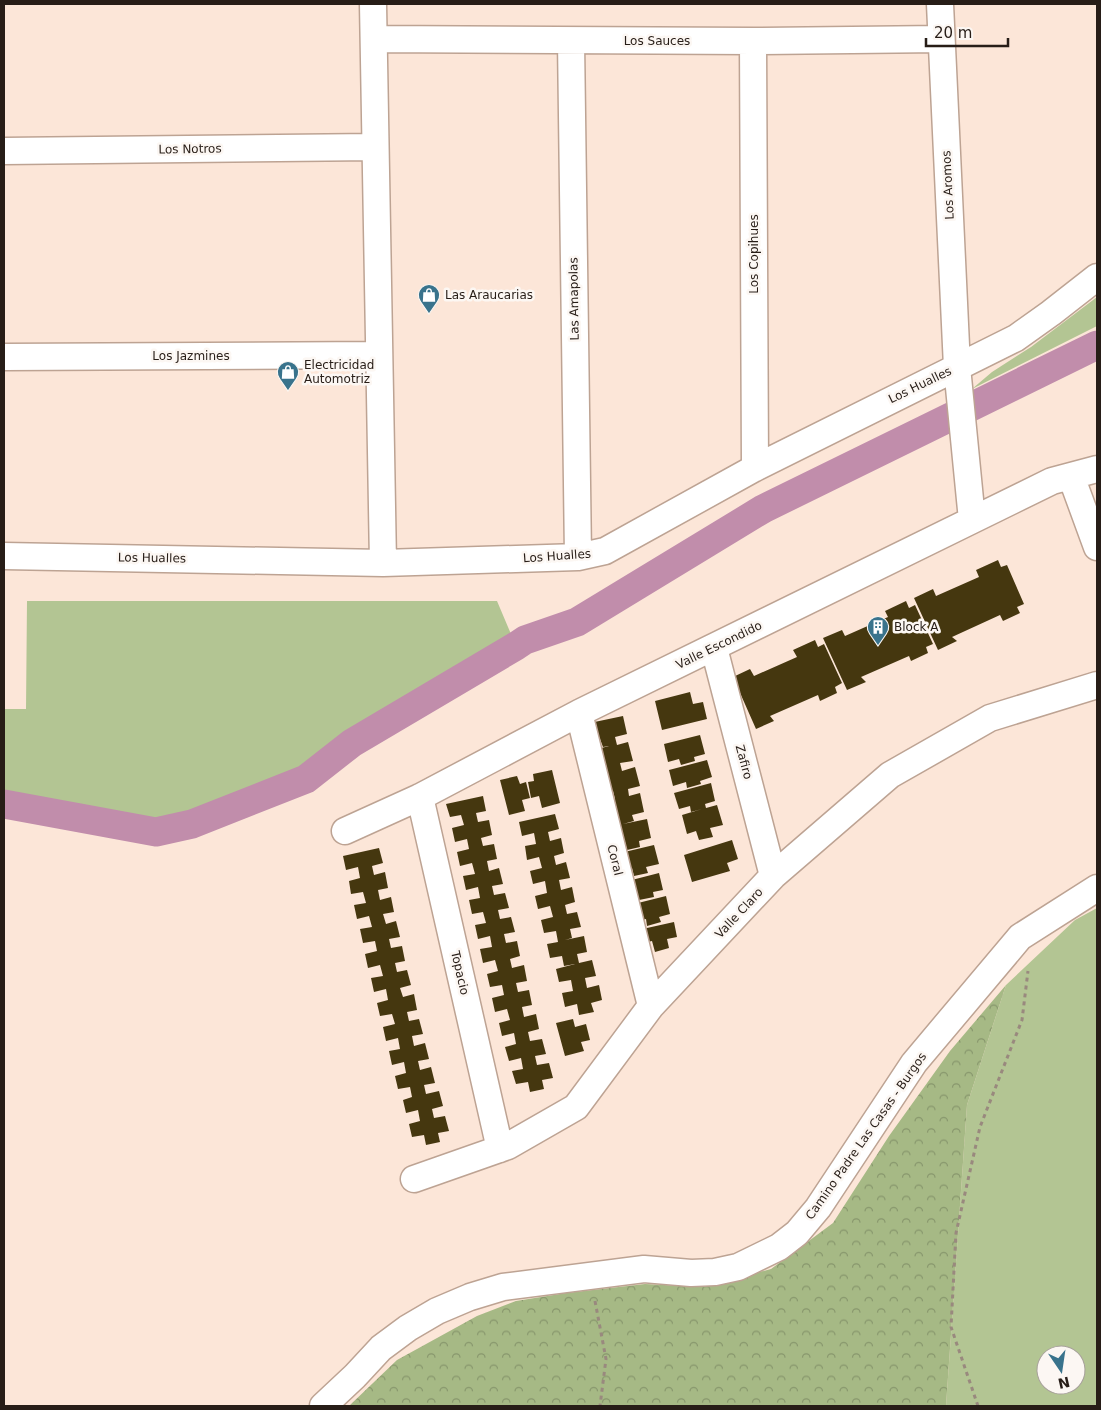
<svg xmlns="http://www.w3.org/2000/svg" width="1101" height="1410" viewBox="0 0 1101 1410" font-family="'DejaVu Sans',sans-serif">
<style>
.green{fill:#b3c593;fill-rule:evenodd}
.forest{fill:url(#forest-crowns)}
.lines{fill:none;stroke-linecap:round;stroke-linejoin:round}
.canal{stroke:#c18dab;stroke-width:29}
.building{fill:#45370f}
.minor-casing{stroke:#bda393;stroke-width:29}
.path{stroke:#99897e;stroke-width:3;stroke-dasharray:4 4;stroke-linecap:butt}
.minor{stroke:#fff;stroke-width:26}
.labels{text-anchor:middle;stroke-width:5;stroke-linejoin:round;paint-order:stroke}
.street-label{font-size:12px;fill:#271d17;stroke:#fcf7f3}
.poi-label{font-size:12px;fill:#271d17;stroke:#fcf7f3;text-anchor:start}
</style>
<defs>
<pattern id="forest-crowns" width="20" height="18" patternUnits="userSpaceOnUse" patternTransform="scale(1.25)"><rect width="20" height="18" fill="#a6b985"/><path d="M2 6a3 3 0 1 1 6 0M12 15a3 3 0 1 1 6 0" fill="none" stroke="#87966c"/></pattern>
</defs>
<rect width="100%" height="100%" fill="#fce6d8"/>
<path class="green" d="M1097 297V326L972 389 992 372 1031 347Z
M27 601H497L516 646 352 743 306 779 192 824 156 832 4 804V709H26Z
M1097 908V1406H946L967 1105 1006 985 1075 920ZM1046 1355H1076V1385H1046Z"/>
<path class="forest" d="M1006 985 967 1105 946 1406H349L397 1360 477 1316 516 1301 566 1293 645 1284 703 1287 771 1269 833 1223 889 1136 950 1051Z"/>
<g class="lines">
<path class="canal" d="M4 804 156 832 192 824 306 779 352 743 516 646 525 640 577 622 763 509 1097 345"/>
</g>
<path class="building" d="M998 560 1001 567 1007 565 1024 604 1017 607 1020 613 1003 621 1000 615 952 637 957 641 938 650 914 598 933 589 936 596 979 577 976 570Z
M906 601 909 608 915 605 933 644 926 647 928 653 911 661 909 656 861 677 866 682 847 690 823 638 842 630 845 636 888 617 885 611Z
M815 640 818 647 824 644 842 683 835 687 837 693 820 701 818 695 770 716 774 721 756 729 733 677 750 669 754 676 797 657 793 650Z
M690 692 693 704 703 702 707 719 662 730 655 701Z
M623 716 627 734 615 737 617 745 628 742 633 761 620 763 622 771 635 767 640 786 628 789 629 796 640 793 644 812 632 815 634 821 623 824 647 819 651 838 639 841 640 847 627 850 625 842 612 845 620 825 618 816 606 819 602 802 615 799 613 791 601 793 597 776 608 774 606 765 594 768 590 751 609 746 603 747 600 739 589 741 585 724Z
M700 735 705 754 694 757 695 761 681 765 679 759 668 762 664 744Z
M707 760 712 777 700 781 701 784 687 788 686 782 673 786 669 770Z
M552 770 560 803 542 808 539 796 531 798 528 782 534 781 533 774Z
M517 776 520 784 526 782 530 798 522 800 525 811 509 815 500 780Z
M711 783 715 801 705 804 706 808 717 805 723 825 710 828 713 837 699 840 696 831 687 834 682 815 702 809 691 812 690 806 679 809 674 793Z
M483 796 486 811 476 813 478 822 489 820 492 835 481 838 483 846 494 844 497 859 487 861 489 871 499 868 503 884 492 886 494 895 505 893 509 908 498 910 500 919 511 917 515 932 504 934 506 943 517 941 520 956 510 959 512 968 524 965 527 981 516 983 518 992 529 990 532 1005 522 1007 524 1017 536 1014 539 1029 528 1032 530 1041 542 1039 546 1054 535 1056 537 1065 549 1063 553 1078 542 1080 544 1089 530 1092 528 1082 516 1084 512 1071 523 1069 521 1058 509 1061 505 1047 516 1044 514 1033 502 1036 499 1023 510 1020 507 1009 495 1012 492 998 504 995 502 985 490 987 487 974 498 971 495 960 483 963 480 949 492 947 490 936 478 939 475 925 486 923 483 912 472 914 469 900 480 898 478 887 466 890 463 876 475 874 472 863 460 866 457 852 469 849 467 839 455 842 452 828 464 825 461 815 450 817 446 804Z
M555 814 559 829 548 832 550 841 561 838 564 853 554 856 556 865 566 862 570 878 559 880 561 890 572 887 575 902 565 905 567 914 577 912 581 927 570 929 572 938 565 940 584 936 587 952 577 954 579 963 592 960 596 976 585 978 587 988 599 985 602 1000 591 1003 594 1012 579 1015 577 1004 565 1007 562 993 573 991 571 980 559 982 556 969 575 964 564 966 562 956 550 958 547 944 558 942 556 931 544 933 541 920 553 917 550 906 538 909 535 896 547 893 545 881 533 884 530 871 542 868 539 857 527 860 525 846 536 844 534 833 522 836 519 822Z
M732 840 738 859 727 863 730 871 692 882 684 855Z
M654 845 659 864 646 867 648 873 634 876 632 868 620 871 616 854Z
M379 848 383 863 372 866 374 875 385 872 388 888 378 890 380 900 391 897 394 912 383 914 386 924 396 921 400 937 389 939 391 948 402 946 405 961 395 963 397 972 407 970 411 985 400 988 403 997 414 994 417 1010 407 1012 409 1021 419 1019 423 1034 412 1036 414 1046 425 1043 429 1059 418 1061 420 1070 431 1067 435 1083 424 1085 426 1094 439 1091 443 1106 432 1109 434 1118 445 1116 449 1131 438 1133 440 1142 426 1145 424 1135 412 1137 409 1124 420 1121 418 1110 406 1113 403 1100 412 1097 410 1087 398 1089 395 1076 406 1073 404 1062 392 1065 389 1051 400 1049 398 1038 386 1041 383 1027 395 1024 392 1014 380 1016 377 1003 388 1000 386 989 374 992 371 978 383 976 380 965 368 968 365 954 377 951 375 941 363 943 360 929 372 927 369 916 357 919 354 905 366 903 363 892 351 894 349 881 360 878 358 867 346 870 343 856Z
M659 873 663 890 653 892 654 897 639 900 638 896 628 898 624 882Z
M666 896 670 914 659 917 661 922 647 926 646 919 634 922 630 905Z
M674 922 677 937 667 939 669 948 655 952 652 941 640 944 638 930Z
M573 1019 575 1027 586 1024 590 1040 581 1042 584 1051 565 1056 556 1023Z"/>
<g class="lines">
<g class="minor-casing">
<path id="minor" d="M373 4 383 563
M940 4 957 367 972 520
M374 39 753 41 941 39
M571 41 578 557
M753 41 755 468
M4 151 375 147
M4 357 379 355
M1071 476 1097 547
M4 556 383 563 578 557 605 551 755 468 1016 338 1051 313 1097 277
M714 648 773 876
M579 713 651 1006
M420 797 500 1149
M345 831 420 797 579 713 1052 481 1097 469
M414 1179 508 1146 576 1107 651 1006 773 876 890 775 990 718 1097 685
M323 1406 355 1376 381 1348 408 1328 437 1311 470 1297 503 1287 644 1269 691 1273 715 1272 738 1267 779 1247 797 1233 818 1208 914 1063 1020 937 1097 888"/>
</g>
<path class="path" d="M595 1301 606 1359 600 1406
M978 1406 951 1327 956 1233 980 1127 1022 1020 1028 971"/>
<use href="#minor" class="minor"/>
</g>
<defs>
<g id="shop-pin" transform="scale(1.125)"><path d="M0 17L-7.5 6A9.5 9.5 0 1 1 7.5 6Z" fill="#39738c" stroke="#fcf7f3"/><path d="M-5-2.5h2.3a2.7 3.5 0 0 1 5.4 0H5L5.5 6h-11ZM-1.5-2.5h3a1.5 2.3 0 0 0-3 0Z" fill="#fff"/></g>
<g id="building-pin" transform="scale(1.125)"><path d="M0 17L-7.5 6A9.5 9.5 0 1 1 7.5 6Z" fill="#39738c" stroke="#fcf7f3"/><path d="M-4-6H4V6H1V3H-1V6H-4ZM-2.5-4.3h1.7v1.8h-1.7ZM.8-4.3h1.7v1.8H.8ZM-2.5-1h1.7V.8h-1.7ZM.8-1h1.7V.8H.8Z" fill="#fff"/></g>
</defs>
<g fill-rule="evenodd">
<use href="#shop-pin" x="429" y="295"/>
<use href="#shop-pin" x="288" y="372"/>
<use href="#building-pin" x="878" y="627"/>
</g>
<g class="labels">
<g class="street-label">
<text x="657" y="45">Los Sauces</text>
<text transform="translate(190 149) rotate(-1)" y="4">Los Notros</text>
<text transform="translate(948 185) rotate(-93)" y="4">Los Aromos</text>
<text transform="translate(754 254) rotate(-90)" y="4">Los Copihues</text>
<text transform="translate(574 299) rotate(-91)" y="4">Las Amapolas</text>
<text x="191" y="360">Los Jazmines</text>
<text transform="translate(920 385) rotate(-26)" y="4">Los Hualles</text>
<text transform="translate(557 556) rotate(-4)" y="4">Los Hualles</text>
<text transform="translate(152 558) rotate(1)" y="4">Los Hualles</text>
<text transform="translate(719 645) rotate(-26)" y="4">Valle Escondido</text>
<text transform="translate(744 762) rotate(75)" y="4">Zafiro</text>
<text transform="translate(615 860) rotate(76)" y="4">Coral</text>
<text transform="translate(739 913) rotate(-47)" y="4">Valle Claro</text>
<text transform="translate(460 973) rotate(77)" y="4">Topacio</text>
<text transform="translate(866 1136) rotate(-55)" y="4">Camino Padre Las Casas - Burgos</text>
</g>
<g class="poi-label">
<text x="445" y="299">Las Araucarias</text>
<text x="304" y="369">Electricidad<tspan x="304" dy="14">Automotriz</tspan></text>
<text x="894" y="631">Block A</text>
</g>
</g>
<rect width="1101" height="1410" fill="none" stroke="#271d17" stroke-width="10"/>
<g transform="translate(1061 1370) rotate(167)"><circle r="24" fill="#fcf7f3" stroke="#a7a09b"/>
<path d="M0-4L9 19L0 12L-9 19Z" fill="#39738c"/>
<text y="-8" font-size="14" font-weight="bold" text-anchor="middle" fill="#271d17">N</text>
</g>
<path d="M926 38v8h82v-8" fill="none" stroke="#271d17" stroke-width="2.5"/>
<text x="934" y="38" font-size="15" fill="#271d17" stroke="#fcf7f3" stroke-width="4" paint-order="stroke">20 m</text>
</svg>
